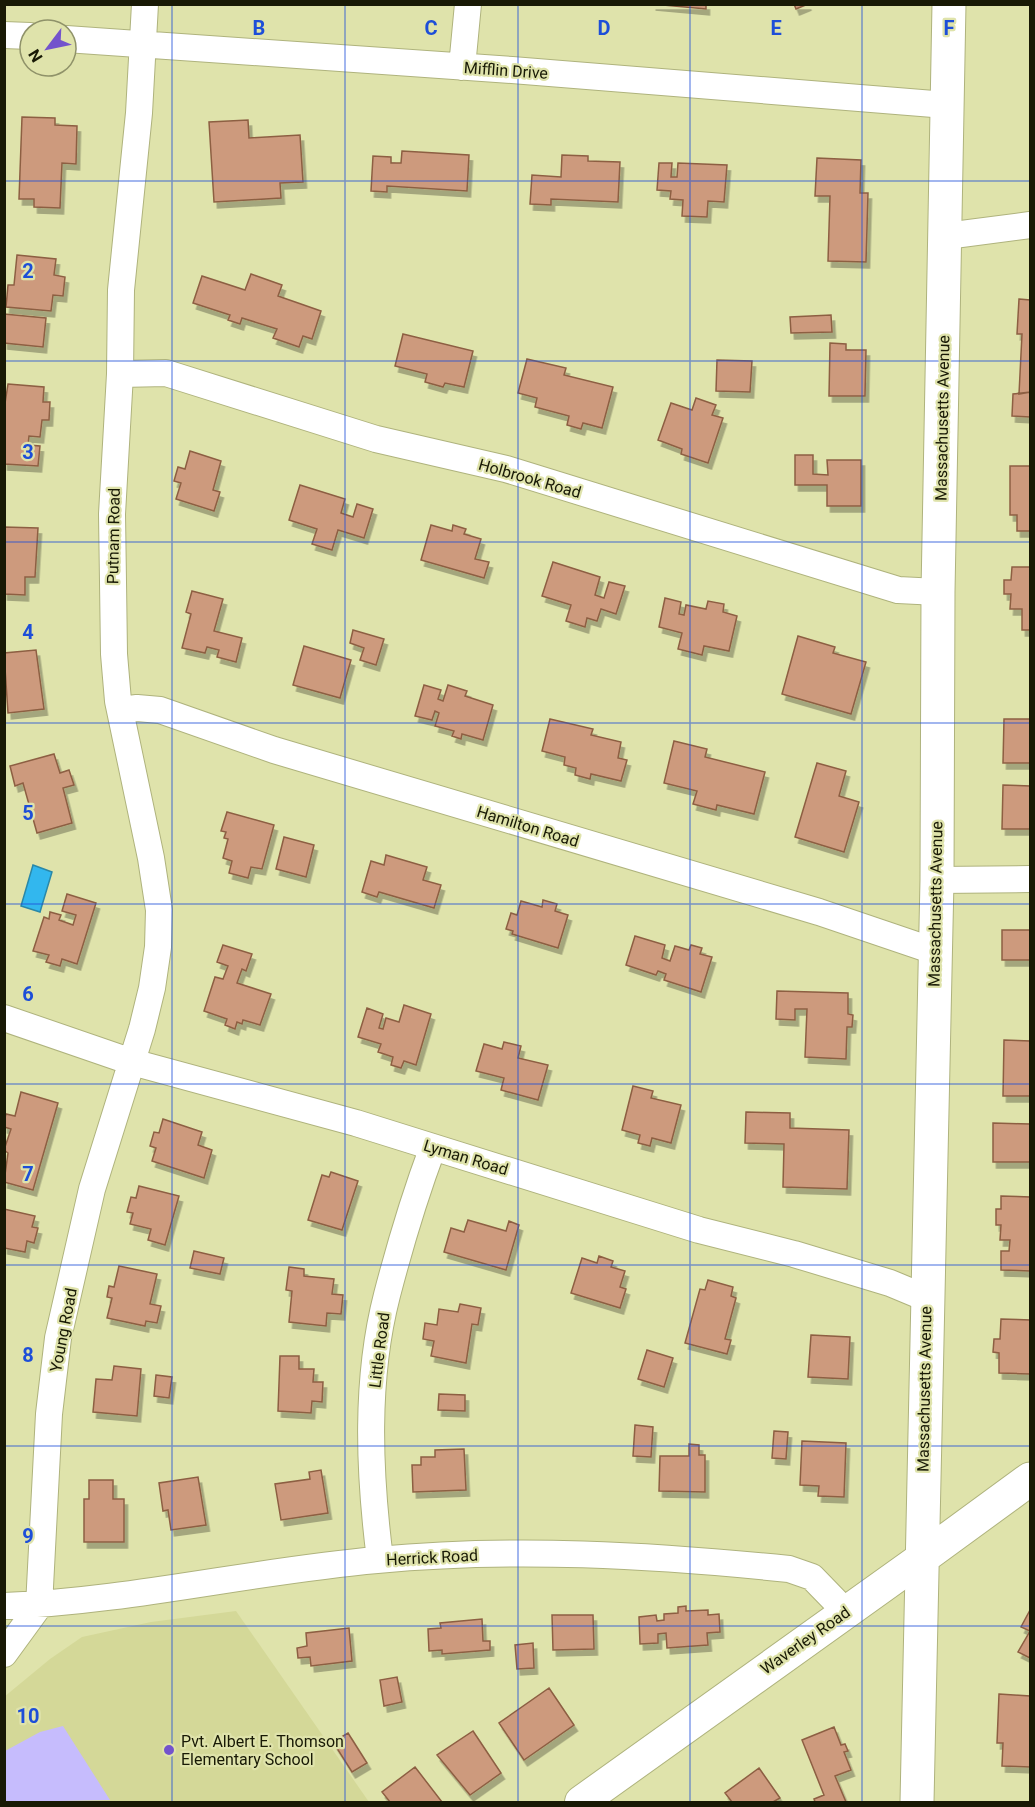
<svg xmlns="http://www.w3.org/2000/svg" width="1035" height="1807" viewBox="0 0 1035 1807" font-family="Roboto,sans-serif">
<style>
.built{fill:#d4d898}
.green{fill:#c6bcfd}
.water{fill:#32b7ee;stroke:#2a88a8;stroke-width:1.5}
.building{fill:#cd9a7d;stroke:#8d5f43;stroke-width:1.5;filter:url(#shadow)}
.lines{fill:none;stroke-linecap:round;stroke-linejoin:round}
.minor-casing{stroke:#afb37d;stroke-width:28}
.tertiary-casing{stroke:#afb37d;stroke-width:34}
.secondary-casing{stroke:#afb37d;stroke-width:35}
.minor{stroke:#fff;stroke-width:26}
.tertiary{stroke:#fff;stroke-width:32}
.secondary{stroke:#fff;stroke-width:33}
.grid{fill:none;stroke:#1d4ed8;stroke-width:1.5;stroke-opacity:0.55}
.poi-dot{fill:#7353cc;stroke:#dfe3ab;stroke-width:2}
.labels{text-anchor:middle;stroke-width:4.5;stroke-linejoin:round;paint-order:stroke}
.street-label{font-size:16px;fill:#181905;stroke:#dfe3ab}
.poi-label{font-size:16px;fill:#181905;stroke:#dfe3ab;text-anchor:start}
.grid-label{font-size:20px;text-anchor:middle;font-weight:bold;fill:#1d4ed8;stroke:#dfe3ab;stroke-width:4.5;stroke-linejoin:round;paint-order:stroke}
</style>
<defs>
<filter id="shadow"><feDropShadow dx="3.5" dy="6" stdDeviation="0" flood-color="#0004"/></filter>
</defs>
<rect width="100%" height="100%" fill="#dfe3ab"/>
<path class="built" d="M236 1611 369 1802H5L4 1697 50 1659 82 1637 151 1622Z"/>
<path class="green" d="M63 1726 110 1800 7 1802 5 1799V1751L40 1732Z"/>
<path class="water" d="M33 865 52 872 40 912 21 906Z"/>
<path class="building" d="M652 4H706V9Z
M794 4H808L796 9Z
M22 117 55 118V125L77 126 76 164 62 163 60 208 34 207V199H19Z
M248 120 249 138 300 135 303 182 280 183 281 198 214 202 209 122Z
M402 151 469 155 467 191 387 186V192L371 191 373 156 391 157V163H401Z
M562 155 588 156V161L620 162 618 202 551 199V205L530 204 532 175 561 177Z
M817 158 861 160 860 193H868L866 262 828 261 830 196H815Z
M659 163H672L671 177H677L678 163 727 165 724 202 708 201 707 217 682 216 683 200 670 199 671 191 657 190Z
M17 255 56 259 54 275 65 277 63 296 53 295 51 311 6 307 8 285H14Z
M251 274 282 285 278 296 321 311 312 339 303 336 299 347 273 338 277 329 242 318 240 324 228 320 230 315 193 303 202 276 245 290Z
M1019 299 1030 300V392L1019 394 1022 334H1017Z
M4 314 46 318 43 347 4 343Z
M831 315 832 332 791 333 790 317Z
M403 334 473 351 464 387 445 383 443 387 425 382 427 374 395 366Z
M830 343 846 344V350H866L865 396H829Z
M527 359 566 368 564 375 613 387 602 428 583 423 581 429 567 425 569 416 535 407 537 398 518 393Z
M717 360 752 361 750 392 716 391Z
M8 384 44 387 43 402H50L49 420H42L40 437 29 436 28 445 40 446 38 466 4 464V410Z
M1030 392V417L1012 416 1013 394Z
M696 398 716 405 712 415 723 418 708 463 681 454 682 449 658 440 671 403 692 410Z
M190 451 221 461 213 490 220 492 214 511 176 499 181 483 174 481 178 467 185 469Z
M795 455H813V474L828 475 827 460H861V506H827V485H795Z
M1010 466H1030V531H1017V515H1010Z
M300 485 345 499 341 513 353 517 357 504 373 509 364 538 338 530 332 550 312 544 317 529 289 520Z
M431 525 452 531 453 525 466 529 464 534 481 539 475 559 489 562 484 578 421 560Z
M4 527 38 528 35 577H25V595L4 594Z
M553 562 600 577 595 595 604 598 609 582 625 586 616 614 601 609 597 621 587 618 585 627 566 621 571 605 542 596Z
M1012 567H1030V630H1022V609H1010L1011 594H1004V580H1011Z
M192 591 223 599 214 631 242 638 236 662 217 657 219 650 207 647 205 653 182 648 191 614 186 612Z
M665 598 681 602 679 614 684 615 686 605 706 609 708 601 724 604 723 612 737 616 729 651 704 646 702 655 678 649 682 633 659 627Z
M353 630 384 639 376 665 360 660 364 648 350 643Z
M798 636 835 647 833 653 866 662 851 714 782 694Z
M304 646 351 660 340 698 293 685Z
M36 650 44 709 8 713 4 653Z
M424 685 441 690 438 699 443 701 448 685 467 691 465 696 493 705 483 740 462 734 461 739 452 736 454 731 435 726 439 713 435 711 432 720 415 716Z
M550 719 593 729 591 735 621 742 618 758 627 760 621 781 591 774 590 779 575 775 576 768 564 765 565 757 542 751Z
M1004 719H1030V763H1003Z
M674 741 707 749 705 757 765 772 754 814 717 805 716 810 693 804 697 791 664 783Z
M54 754 60 773 69 770 74 785 63 788 72 823 37 833 23 783 15 786 10 766Z
M817 763 846 771 839 796 859 802 844 852 795 837Z
M1003 785 1030 786V829H1002Z
M227 812 274 825 262 869 251 867 248 878 229 873 232 861 223 858 228 839 224 838 226 832 221 831Z
M284 837 314 845 306 877 276 869Z
M386 855 427 867 423 880 441 885 434 908 379 892 377 897 362 892 371 861 384 865Z
M67 894 96 903 77 964 62 959 60 966 46 962 49 955 33 951 44 917 49 919 50 912 61 915 59 920 73 925 76 915 62 911Z
M543 900 557 904 555 911 568 915 558 948 512 934 513 931 506 929 511 913 517 915 521 901 542 907Z
M1002 930H1030V960H1002Z
M635 936 665 945 662 958 670 961 675 946 689 950 691 945 702 948 700 954 712 957 701 992 664 980 666 974 658 971 656 975 626 965Z
M223 945 252 954 246 971 242 969 237 983 271 994 260 1025 243 1020 242 1024 237 1022 235 1029 225 1025 227 1019 204 1011 215 977 223 979 228 966 217 962Z
M777 991 848 993V1014L853 1015 852 1027H847L846 1059 805 1057 807 1009H795V1020L776 1019Z
M404 1005 431 1014 416 1065 404 1061 401 1068 391 1065 393 1057 378 1052 381 1044 358 1037 367 1008 383 1014 379 1028 383 1029 386 1018 399 1022Z
M1004 1040 1030 1041V1096H1003Z
M504 1042 521 1046 518 1058 548 1065 538 1100 501 1090 504 1078 476 1071 484 1044 502 1049Z
M633 1086 653 1091 651 1098 681 1105 671 1143 652 1138 650 1146 638 1143 640 1135 622 1130Z
M21 1092 58 1103 33 1190 4 1182 8 1153 4 1150 11 1129 4 1127V1121L6 1114 15 1116Z
M746 1112 790 1113V1128L849 1130 847 1189 783 1187 784 1144 745 1143Z
M163 1119 202 1132 198 1145 212 1150 204 1178 152 1161 156 1148 150 1146 154 1132 159 1133Z
M993 1123 1030 1124V1162H993Z
M331 1172 358 1181 342 1230 308 1220 322 1175 329 1177Z
M139 1186 179 1196 165 1245 148 1240 151 1229 130 1224 133 1213 127 1212 131 1197 136 1198Z
M1001 1196 1030 1197V1271L1001 1270V1251H1009L1010 1240H1000L1001 1225H996V1209H1001Z
M4 1209 35 1216 32 1227 38 1228 34 1243 27 1241 25 1252 4 1248Z
M468 1220 506 1231 509 1221 519 1225 506 1270 444 1252 451 1228 464 1232Z
M194 1251 224 1258 220 1274 190 1268Z
M599 1256 613 1261 611 1267 625 1271 620 1287 626 1289 620 1308 571 1293 582 1258 597 1263Z
M119 1266 157 1274 150 1304 161 1306 157 1323 146 1321 145 1326 107 1318 112 1298 107 1297 109 1286 114 1287Z
M289 1267 304 1269V1276L334 1279 332 1294 343 1295 341 1314 327 1313 326 1326 289 1322 292 1291 286 1290Z
M708 1280 733 1287 731 1296 736 1298 725 1339 731 1340 727 1354 685 1343 700 1289 705 1290Z
M460 1304 481 1308 478 1325 472 1324 466 1363 431 1356 434 1341 423 1339 425 1323 437 1325 439 1309 458 1312Z
M1001 1319 1030 1320V1374L999 1373V1353L993 1352 994 1339H1000Z
M811 1335 850 1337 848 1379 808 1377Z
M647 1350 673 1358 664 1387 638 1379Z
M280 1356H299V1369H314L313 1382H323L322 1402 312 1401 311 1413 278 1411Z
M114 1366 141 1369 137 1416 93 1412 96 1379 112 1380Z
M156 1375 172 1377 169 1398 154 1396Z
M439 1394 465 1395V1411L438 1410Z
M635 1425 653 1427 651 1457 633 1456Z
M774 1431 788 1432 786 1459 772 1458Z
M802 1441 846 1443 844 1497 818 1496 819 1486 800 1485Z
M689 1444 699 1445V1455H705V1492L659 1491 660 1456H689Z
M464 1449 466 1490 413 1492 412 1465H421V1457H435V1450Z
M321 1470 328 1513 281 1520 275 1484 310 1479 309 1472Z
M198 1477 206 1525 171 1530 168 1510 163 1511 159 1483Z
M89 1480H113V1499H124V1542H84V1499H89Z
M686 1606V1611L708 1610V1615L719 1614 720 1632 707 1633 708 1645 667 1648 666 1633 658 1634V1643L640 1644 639 1617 656 1615 657 1621 664 1620V1614L678 1613V1607Z
M1030 1610V1658L1018 1652 1030 1631 1021 1627Z
M552 1615H593L594 1649 553 1650Z
M482 1619 483 1641H490V1650L442 1654V1650L429 1651 428 1629 441 1628 440 1623Z
M349 1628 352 1661 311 1666 310 1657 298 1658 297 1648 307 1646 306 1633Z
M533 1643 534 1668 517 1669 515 1645Z
M397 1677 402 1702 384 1706 380 1680Z
M549 1688 574 1725 524 1760 499 1723Z
M999 1694 1030 1696V1767L1002 1766 1003 1743H997Z
M834 1727 841 1745 845 1744 848 1751 844 1752 851 1770 835 1776 846 1802H815L814 1799 824 1795 802 1740Z
M473 1731 501 1773 470 1795 437 1755Z
M348 1733 367 1763 352 1772 333 1742Z
M415 1767 442 1802H390L382 1792Z
M759 1768 780 1798 773 1802H732L725 1793Z"/>
<g class="lines">
<g class="minor-casing">
<path id="minor" d="M4 35 30 36
M66 39 512 70 946 105
M462 67 468 4
M946 236 1030 225
M120 374 166 373 376 439 506 469 898 590 938 592
M121 710 137 708 160 710 274 750 819 912 934 951
M937 880 1030 879
M4 1018 132 1062 356 1123 699 1230 794 1254 890 1283 926 1298
M380 1559C369 1473 365 1380 387 1295 400 1245 415 1195 433 1147
M4 1606C130 1601 252 1571 377 1560 514 1547 652 1555 789 1569L812 1577 845 1611
M4 1654 39 1606 49 1414 58 1338 92 1189 142 1029 152 988 158 947 159 910 151 858 118 701 114 654 113 582 112 514 120 374 121 290 139 113 145 4"/>
</g>
<g class="tertiary-casing">
<path id="tertiary" d="M581 1802 922 1558"/>
</g>
<g class="secondary-casing">
<path id="secondary" d="M922 1558 1030 1479
M917 1802 937 880 938 592 949 4"/>
</g>
<use href="#minor" class="minor"/>
<use href="#tertiary" class="tertiary"/>
<use href="#secondary" class="secondary"/>
</g>
<path class="grid" d="M172 4V1802M345 4V1802M518 4V1802M690 4V1802M862 4V1802M4 181H1030M4 361H1030M4 542H1030M4 723H1030M4 904H1030M4 1084H1030M4 1265H1030M4 1446H1030M4 1626H1030"/>
<circle class="poi-dot" cx="169" cy="1750" r="6"/>
<g class="labels">
<g class="street-label">
<text transform="translate(506 70) rotate(4)" y="6">Mifflin Drive</text>
<text transform="translate(942 418) rotate(-89)" y="6">Massachusetts Avenue</text>
<text transform="translate(530 478) rotate(16)" y="6">Holbrook Road</text>
<text transform="translate(113 536) rotate(-89)" y="6">Putnam Road</text>
<text transform="translate(528 826) rotate(17)" y="6">Hamilton Road</text>
<text transform="translate(935 904) rotate(-89)" y="6">Massachusetts Avenue</text>
<text transform="translate(466 1157) rotate(17)" y="6">Lyman Road</text>
<text transform="translate(63 1330) rotate(-79)" y="6">Young Road</text>
<text transform="translate(379 1350) rotate(-83)" y="6">Little Road</text>
<text transform="translate(924 1389) rotate(-89)" y="6">Massachusetts Avenue</text>
<text transform="translate(432 1557) rotate(-3)" y="6">Herrick Road</text>
<text transform="translate(805 1640) rotate(-35)" y="6">Waverley Road</text>
</g>
<g class="poi-label">
<text x="181" y="1747">Pvt. Albert E. Thomson<tspan x="181" dy="18">Elementary School</tspan></text>
</g>
</g>
<g class="grid-label">
<text x="259" y="35">B</text>
<text x="431" y="35">C</text>
<text x="604" y="35">D</text>
<text x="776" y="35">E</text>
<text x="949" y="35">F</text>
<text x="28" y="278">2</text>
<text x="28" y="459">3</text>
<text x="28" y="639">4</text>
<text x="28" y="820">5</text>
<text x="28" y="1001">6</text>
<text x="28" y="1181">7</text>
<text x="28" y="1362">8</text>
<text x="28" y="1543">9</text>
<text x="28" y="1723">10</text>
</g>
<rect width="1035" height="1807" fill="none" stroke="#181905" stroke-width="12"/>
<g transform="translate(48 48) rotate(238)"><circle r="28" fill="#dfe3ab" stroke="#8f9269" stroke-width="1.5"/>
<path d="M0-4.5L10 22L0 15L-10 22Z" fill="#7353cc"/>
<text y="-9" font-size="16" font-weight="bold" text-anchor="middle" fill="#181905">N</text>
</g>
</svg>
